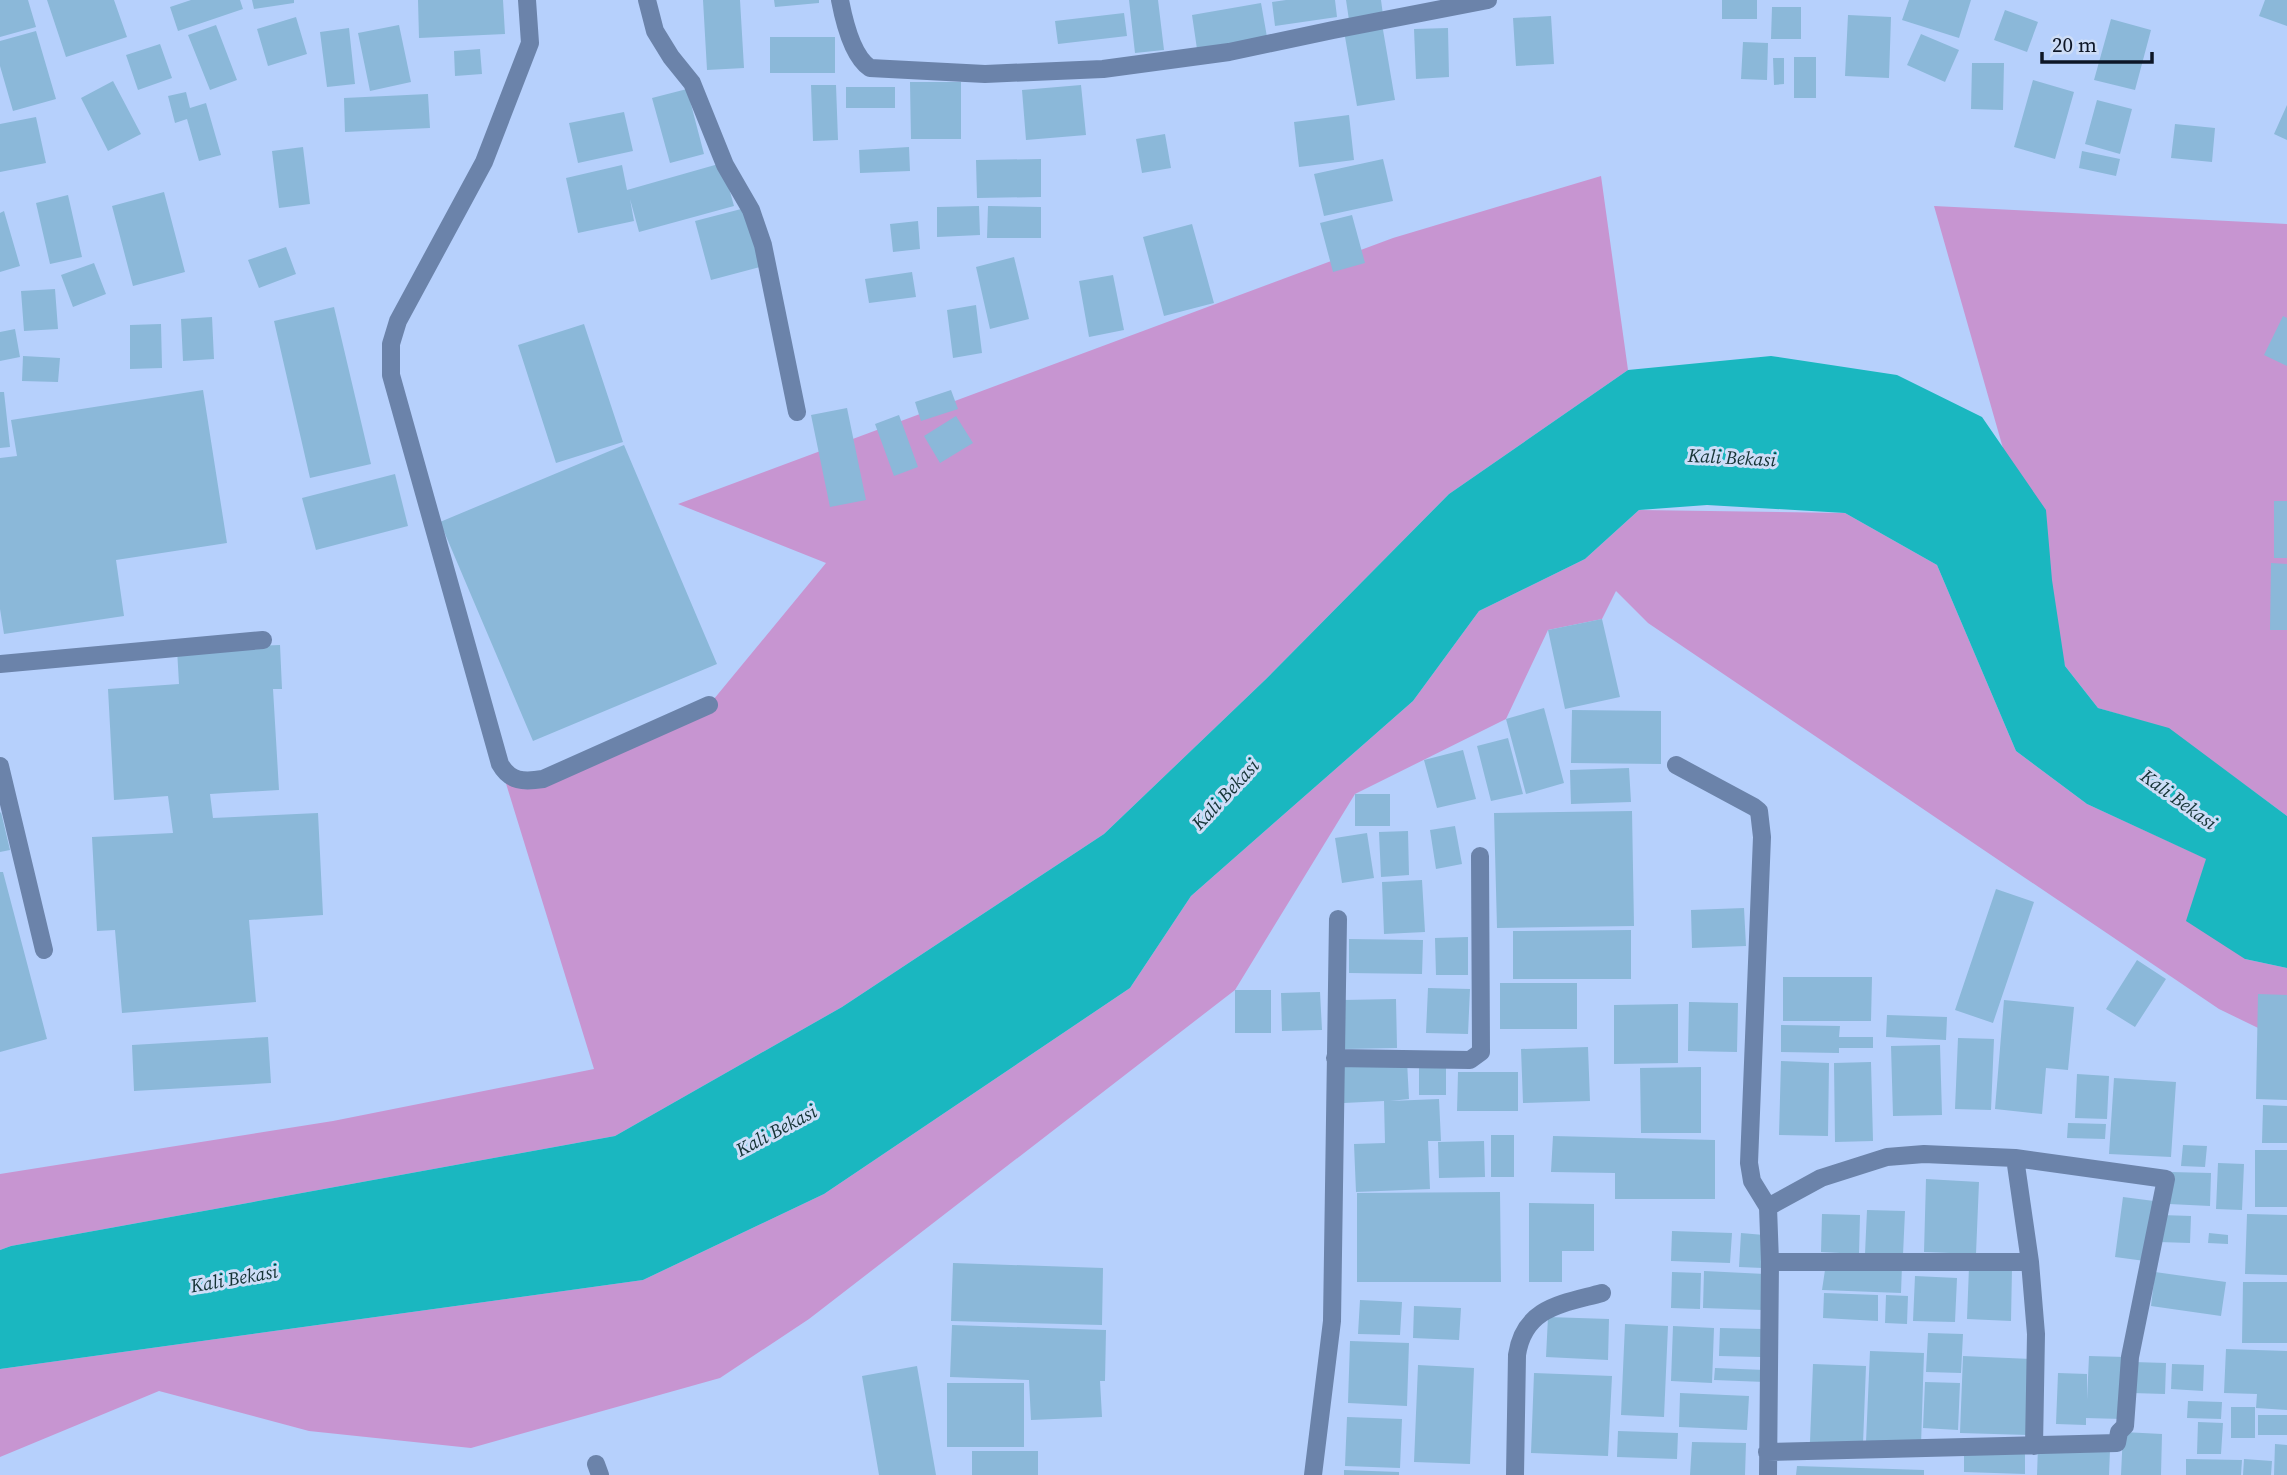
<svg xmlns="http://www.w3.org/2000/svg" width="2287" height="1475" viewBox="0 0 2287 1475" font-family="'Source Serif 4',serif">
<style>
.green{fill:#c795d1}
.water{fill:#1ab7c0}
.building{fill:#8bb8d9}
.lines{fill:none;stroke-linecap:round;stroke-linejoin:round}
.street{stroke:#6b83aa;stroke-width:18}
.labels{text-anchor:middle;stroke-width:6;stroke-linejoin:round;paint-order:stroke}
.water-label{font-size:19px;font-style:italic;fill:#143234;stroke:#cdddf7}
</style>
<rect width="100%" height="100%" fill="#b6d0fc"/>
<path class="green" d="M1601 176 1628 370 1449 494 1265 680 1104 834 842 1007 615 1136 11 1246 0 1250V1174L333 1121 594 1069 500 764 529 781 709 705 826 563 678 504 1393 238Z
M1934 206 2287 224V816L2169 729 2098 708 2065 666Z
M1639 510 1845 513 1937 565 2016 751 2087 804 2207 859 2245 959 2287 968V1042L2219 1009 1648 623 1616 591 1602 619 1548 630 1506 719 1355 794 1235 990 809 1319 720 1378 471 1448 309 1431 159 1391 0 1457V1369L643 1280 824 1194 1130 988 1191 896 1413 701 1479 611 1585 559Z"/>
<path class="water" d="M1771 356 1897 375 1982 417 2046 510 2052 580 2065 666 2098 708 2169 728 2287 816V968L2245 959 2186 921 2206 859 2087 804 2016 751 1937 565 1845 513 1707 505 1639 510 1585 559 1479 611 1413 701 1191 896 1130 988 824 1194 643 1280 0 1369V1250L11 1246 615 1136 842 1007 1104 834 1265 680 1449 494 1628 370Z"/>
<path class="building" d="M0 0H28L36 27 0 37Z
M47 0H114L127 37 66 57Z
M191 0H240L243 9 178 31 170 7Z
M252 0H294V3L254 9Z
M418 0H503L505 34 419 38Z
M703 0H740L744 68 707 70Z
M774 0H819V3L775 7Z
M1129 0H1158L1164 50 1135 53Z
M1286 0H1335L1337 17 1275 26 1272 2Z
M1346 0H1381L1383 15 1349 20Z
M1722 0H1757V19H1722Z
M1909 0H1971L1959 38 1902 20Z
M2265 0H2287V26L2259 16Z
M1261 3 1267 37 1197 49 1192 15Z
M1772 7H1801V39H1771Z
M2005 10 2038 22 2027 52 1994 40Z
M1124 13 1127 36 1058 44 1055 21Z
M1848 15 1891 17 1889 78 1845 76Z
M1551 16 1554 64 1516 66 1513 18Z
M296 17 307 54 268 66 257 29Z
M2111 19 2151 30 2135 90 2094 80Z
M1382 24 1395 100 1357 106 1344 31Z
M216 25 237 80 210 90 188 35Z
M399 25 411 82 370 91 358 33Z
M349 28 355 84 327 87 320 32Z
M1448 28 1449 77 1416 79 1414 29Z
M36 31 56 99 13 111 0 66V41Z
M1921 34 1959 50 1945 82 1907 65Z
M770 37H835V73H770Z
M1743 42 1768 43 1767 80 1741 79Z
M160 44 172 78 138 90 126 55Z
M480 49 482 74 455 76 454 51Z
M1794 57H1816V98H1794Z
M1773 58H1784V84L1774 85Z
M1972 63H2004L2003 110 1971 109Z
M2033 80 2074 92 2055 159 2014 147Z
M113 81 141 134 108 151 81 98Z
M910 82H961V139H911Z
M811 85H836L838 140 813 141Z
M1081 85 1086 135 1026 140 1022 90Z
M846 87H895V108H846Z
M687 89 704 154 670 163 652 98Z
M186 92 190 108 206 103 221 155 199 161 187 119 175 123 168 96Z
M428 94 430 128 345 132 344 98Z
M2097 100 2132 109 2120 154 2085 144Z
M2287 105V140L2274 134Z
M624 112 633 151 578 163 569 123Z
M1349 115 1354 160 1299 167 1294 122Z
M36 117 46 163 0 172V124Z
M2175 124 2215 128 2212 162 2171 158Z
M1165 134 1171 168 1142 173 1136 139Z
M303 147 310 204 279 208 272 151Z
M909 147 910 171 860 173 859 150Z
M2082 151 2120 159 2116 176 2079 168Z
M1041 159V197L977 198 976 160Z
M1383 159 1393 201 1324 216 1314 174Z
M722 163 734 206 639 232 630 199 634 221 578 233 566 178 622 165 627 190Z
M164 192 185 272 133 286 112 206Z
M68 195 82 257 50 264 36 203Z
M979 206 980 235 937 237V207Z
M988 206 1041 207V238H987Z
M745 208 760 267 711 280 695 221Z
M4 211 20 266 0 272V213Z
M1352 215 1365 263 1333 272 1320 223Z
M918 221 920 249 893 252 890 224Z
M1192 224 1214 303 1164 316 1143 237Z
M286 247 296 274 259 288 248 260Z
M1014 257 1029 319 990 329 976 267Z
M94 263 106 294 73 307 61 275Z
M912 272 916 297 869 303 865 279Z
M1113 275 1124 330 1089 337 1079 281Z
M55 289 58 329 24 331 21 291Z
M976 305 982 353 953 358 947 310Z
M334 307 371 464 310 478 274 321Z
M2283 316 2287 318V366L2264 355Z
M212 317 214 359 183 361 181 319Z
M161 324 162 368 130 369V325Z
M584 324 623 442 556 463 518 345Z
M15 329 20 357 0 361V332Z
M23 356 60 358 58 382 22 381Z
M203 390 227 543 116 560 124 616 4 634 0 609V458L17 456 11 420Z
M951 390 958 409 921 421 915 402Z
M0 392H4L10 447 0 448Z
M847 408 866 500 830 507 811 415Z
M899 415 918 467 894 476 875 424Z
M956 416 973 443 940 463 924 436Z
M624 445 717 664 533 741 440 522Z
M395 474 408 526 316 550 302 498Z
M2274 501H2287V558H2274Z
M2271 563 2287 564V630H2270Z
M1602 619 1620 697 1565 709 1548 630Z
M280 645 282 689H273L279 790 210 794 213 818 318 813 323 915 249 920 256 1002 122 1013 115 930 97 931 92 837 173 833 168 796 114 800 108 689 179 684 177 649Z
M1544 708 1564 783 1526 794 1506 719Z
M1572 710 1661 711V764L1571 763Z
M1508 738 1523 794 1491 801 1477 746Z
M1463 750 1476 799 1437 808 1424 760Z
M1629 768 1631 802 1571 804 1570 770Z
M1355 794H1390V826H1355Z
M1632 811 1634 926 1497 928 1494 813Z
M1 812 10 850 0 852V813Z
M1455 826 1462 864 1436 869 1430 830Z
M1408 831 1409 875 1381 877 1379 832Z
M1367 833 1374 878 1342 883 1335 838Z
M0 872H3L47 1039 0 1052Z
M1422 880 1425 932 1384 934 1382 882Z
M1996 889 2034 902 1993 1023 1955 1010Z
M1744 908 1746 946 1692 948 1691 910Z
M1631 930V979H1513V931Z
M1468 937V975H1436L1435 938Z
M1349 939 1423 940 1422 974 1349 973Z
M2137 960 2166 979 2135 1027 2106 1009Z
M1783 977H1872L1871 1021H1783Z
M1500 983H1577V1029H1500Z
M1428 988 1470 989 1468 1034 1426 1033Z
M1235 990H1271V1033H1235Z
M1320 992 1322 1030 1282 1031 1281 993Z
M2258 994 2287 995V1100L2256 1099Z
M1396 999 1397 1048 1343 1049V1000Z
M2004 1000 2074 1007 2068 1070 2046 1068 2042 1114 1995 1109Z
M1689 1002 1738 1003 1737 1052 1688 1051Z
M1678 1004V1063L1614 1064V1005Z
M1887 1015 1947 1017 1946 1040 1886 1037Z
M1781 1025 1840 1026 1839 1037H1873V1048H1839V1053L1781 1052Z
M268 1037 271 1083 134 1091 132 1045Z
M1958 1038 1994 1039 1991 1110 1955 1109Z
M1940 1045 1942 1115 1893 1116 1891 1046Z
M1588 1047 1590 1101 1523 1103 1521 1049Z
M1407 1061 1409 1099 1390 1101 1439 1099 1441 1141H1428L1430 1189 1356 1192 1354 1144 1385 1143 1384 1101 1344 1103 1342 1066Z
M1781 1061 1829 1063 1828 1136 1779 1135Z
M1871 1062 1873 1141 1835 1142 1834 1063Z
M1419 1063H1446V1095H1419Z
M1701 1067V1133H1641L1640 1068Z
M1458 1072H1518V1111H1457Z
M2077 1074 2109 1076 2107 1119 2075 1118Z
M2114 1078 2176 1082 2171 1157 2109 1154Z
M2263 1105 2287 1106V1143H2262Z
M2068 1123 2106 1124 2105 1139 2067 1138Z
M1491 1135H1514V1177H1491Z
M1553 1136 1715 1140V1199H1615V1173L1551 1172Z
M1484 1141 1485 1177 1439 1178 1438 1142Z
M2183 1145 2207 1146 2205 1167 2181 1166Z
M2255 1150H2287V1207H2255Z
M2218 1163 2244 1164 2242 1210 2216 1209Z
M2170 1172 2211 1173 2210 1206 2169 1204Z
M1926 1179 1979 1182 1976 1254 1924 1252Z
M1500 1192 1501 1282H1357V1193Z
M2123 1197 2154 1201 2145 1261 2115 1257Z
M1529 1203 1594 1204V1251H1562V1282H1529Z
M1867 1210 1905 1211 1903 1255 1865 1254Z
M1822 1214 1860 1215 1859 1254 1821 1252Z
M2247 1214 2287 1215V1275L2245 1274Z
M2161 1215 2191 1216 2190 1243 2159 1242Z
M1672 1231 1732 1233 1730 1263 1671 1261Z
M1741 1233 1764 1235 1763 1268 1739 1267Z
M2209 1233 2228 1235V1244L2208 1243Z
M953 1263 1103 1268 1102 1325 951 1321Z
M1902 1265 1901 1293 1822 1290 1825 1270Z
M1969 1267 2012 1268 2011 1321 1967 1319Z
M1704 1271 1765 1274 1763 1310 1703 1308Z
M1672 1272 1701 1273 1700 1309 1671 1308Z
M2155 1272 2226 1282 2221 1316 2151 1306Z
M1915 1276 1957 1278 1955 1322 1913 1321Z
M2243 1282H2287V1343H2242Z
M1824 1293 1878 1295V1321L1823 1318Z
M1886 1295 1908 1296 1907 1324 1885 1323Z
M1360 1300 1402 1302 1400 1335 1358 1334Z
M1414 1306 1461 1308 1459 1340 1413 1338Z
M1548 1317 1609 1319 1608 1360 1546 1357Z
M1625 1324 1668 1326 1664 1417 1621 1415Z
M952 1325 1106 1330 1105 1381H1100L1102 1417 1031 1420 1029 1380 950 1377Z
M1673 1326 1714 1328 1712 1383 1671 1381Z
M1720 1328 1763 1329 1762 1357 1719 1356Z
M1928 1333 1963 1334 1961 1373 1926 1372Z
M1350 1341 1409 1343 1407 1406 1348 1403Z
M2226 1349 2287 1351V1410L2256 1408 2257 1394 2224 1393Z
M1870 1351 1924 1353 1921 1445 1866 1442Z
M1963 1356 2031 1359 2028 1435 1960 1433Z
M2089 1356 2125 1357 2122 1419 2086 1418V1425L2056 1424 2058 1373 2087 1374V1400Z
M2133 1362 2166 1363 2165 1394 2132 1393Z
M1813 1364 1866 1366 1863 1444 1810 1442Z
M2172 1364 2204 1365 2203 1391 2171 1389Z
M1418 1365 1474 1368 1470 1464 1414 1462Z
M917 1366 936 1475H879L862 1376Z
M1715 1368 1765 1370V1382L1714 1380Z
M1534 1373 1612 1376 1608 1456 1531 1453Z
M1925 1382 1960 1383 1958 1430 1923 1428Z
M947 1383H1024V1447H947Z
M1680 1393 1749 1396 1747 1430 1679 1427Z
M2188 1401 2222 1402 2221 1419 2187 1418Z
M2231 1407H2255V1438H2231Z
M2258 1415H2287V1435H2258Z
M1347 1417 1402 1419 1400 1468 1345 1466Z
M2198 1422 2223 1423 2221 1454H2197Z
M1618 1431 1678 1433 1677 1459 1617 1457Z
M2123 1432 2162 1434 2161 1475H2121Z
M1692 1442 1746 1443 1745 1475H1690Z
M2275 1444 2287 1445V1475H2274Z
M2038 1446 2110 1450 2109 1475H2037Z
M1964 1449 2025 1451V1474L1964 1472Z
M972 1451H1038V1475H972Z
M2186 1459 2242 1460 2241 1475H2186Z
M2244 1459 2272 1461 2271 1475H2243Z
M1797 1466 1924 1470V1475H1796Z
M1344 1470 1399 1472V1475H1344Z"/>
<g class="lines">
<path class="street" d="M527 0 530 43 484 162 398 321 391 344V375L500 764C510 782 524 782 543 779L709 705
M647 0 655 31 671 57 692 83 725 165 751 210 763 245 797 412
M840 0C844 21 852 56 870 68L985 74 1103 69 1229 52 1333 30 1488 0
M0 664 263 640
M1676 765 1754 807 1759 811 1762 837 1749 1163 1752 1181 1768 1207 1770 1262 1768 1475
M0 766 44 950
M1335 1058 1470 1060 1481 1052 1480 856
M2015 1158 2030 1262 2036 1334 2034 1446
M1770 1262H2030
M1767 1452 2117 1443 2119 1432 2125 1426 2130 1357 2166 1179 2015 1158 1924 1154 1887 1157 1821 1178 1768 1207
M596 1464 600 1475
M1313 1475 1332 1321 1338 919
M1515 1475 1517 1355C1524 1307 1562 1304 1602 1293"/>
</g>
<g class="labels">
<g class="water-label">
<text transform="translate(1732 457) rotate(3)" y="7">Kali Bekasi</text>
<text transform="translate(1225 794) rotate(-47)" y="7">Kali Bekasi</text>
<text transform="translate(2179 799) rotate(36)" y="7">Kali Bekasi</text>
<text transform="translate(776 1130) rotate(-28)" y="7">Kali Bekasi</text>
<text transform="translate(234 1278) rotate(-10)" y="7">Kali Bekasi</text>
</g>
</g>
<path d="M2042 52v10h110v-10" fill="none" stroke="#0d1626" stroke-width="3.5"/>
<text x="2052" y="52" font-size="21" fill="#0d1626" stroke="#cdddf7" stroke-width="5" paint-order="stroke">20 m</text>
</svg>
